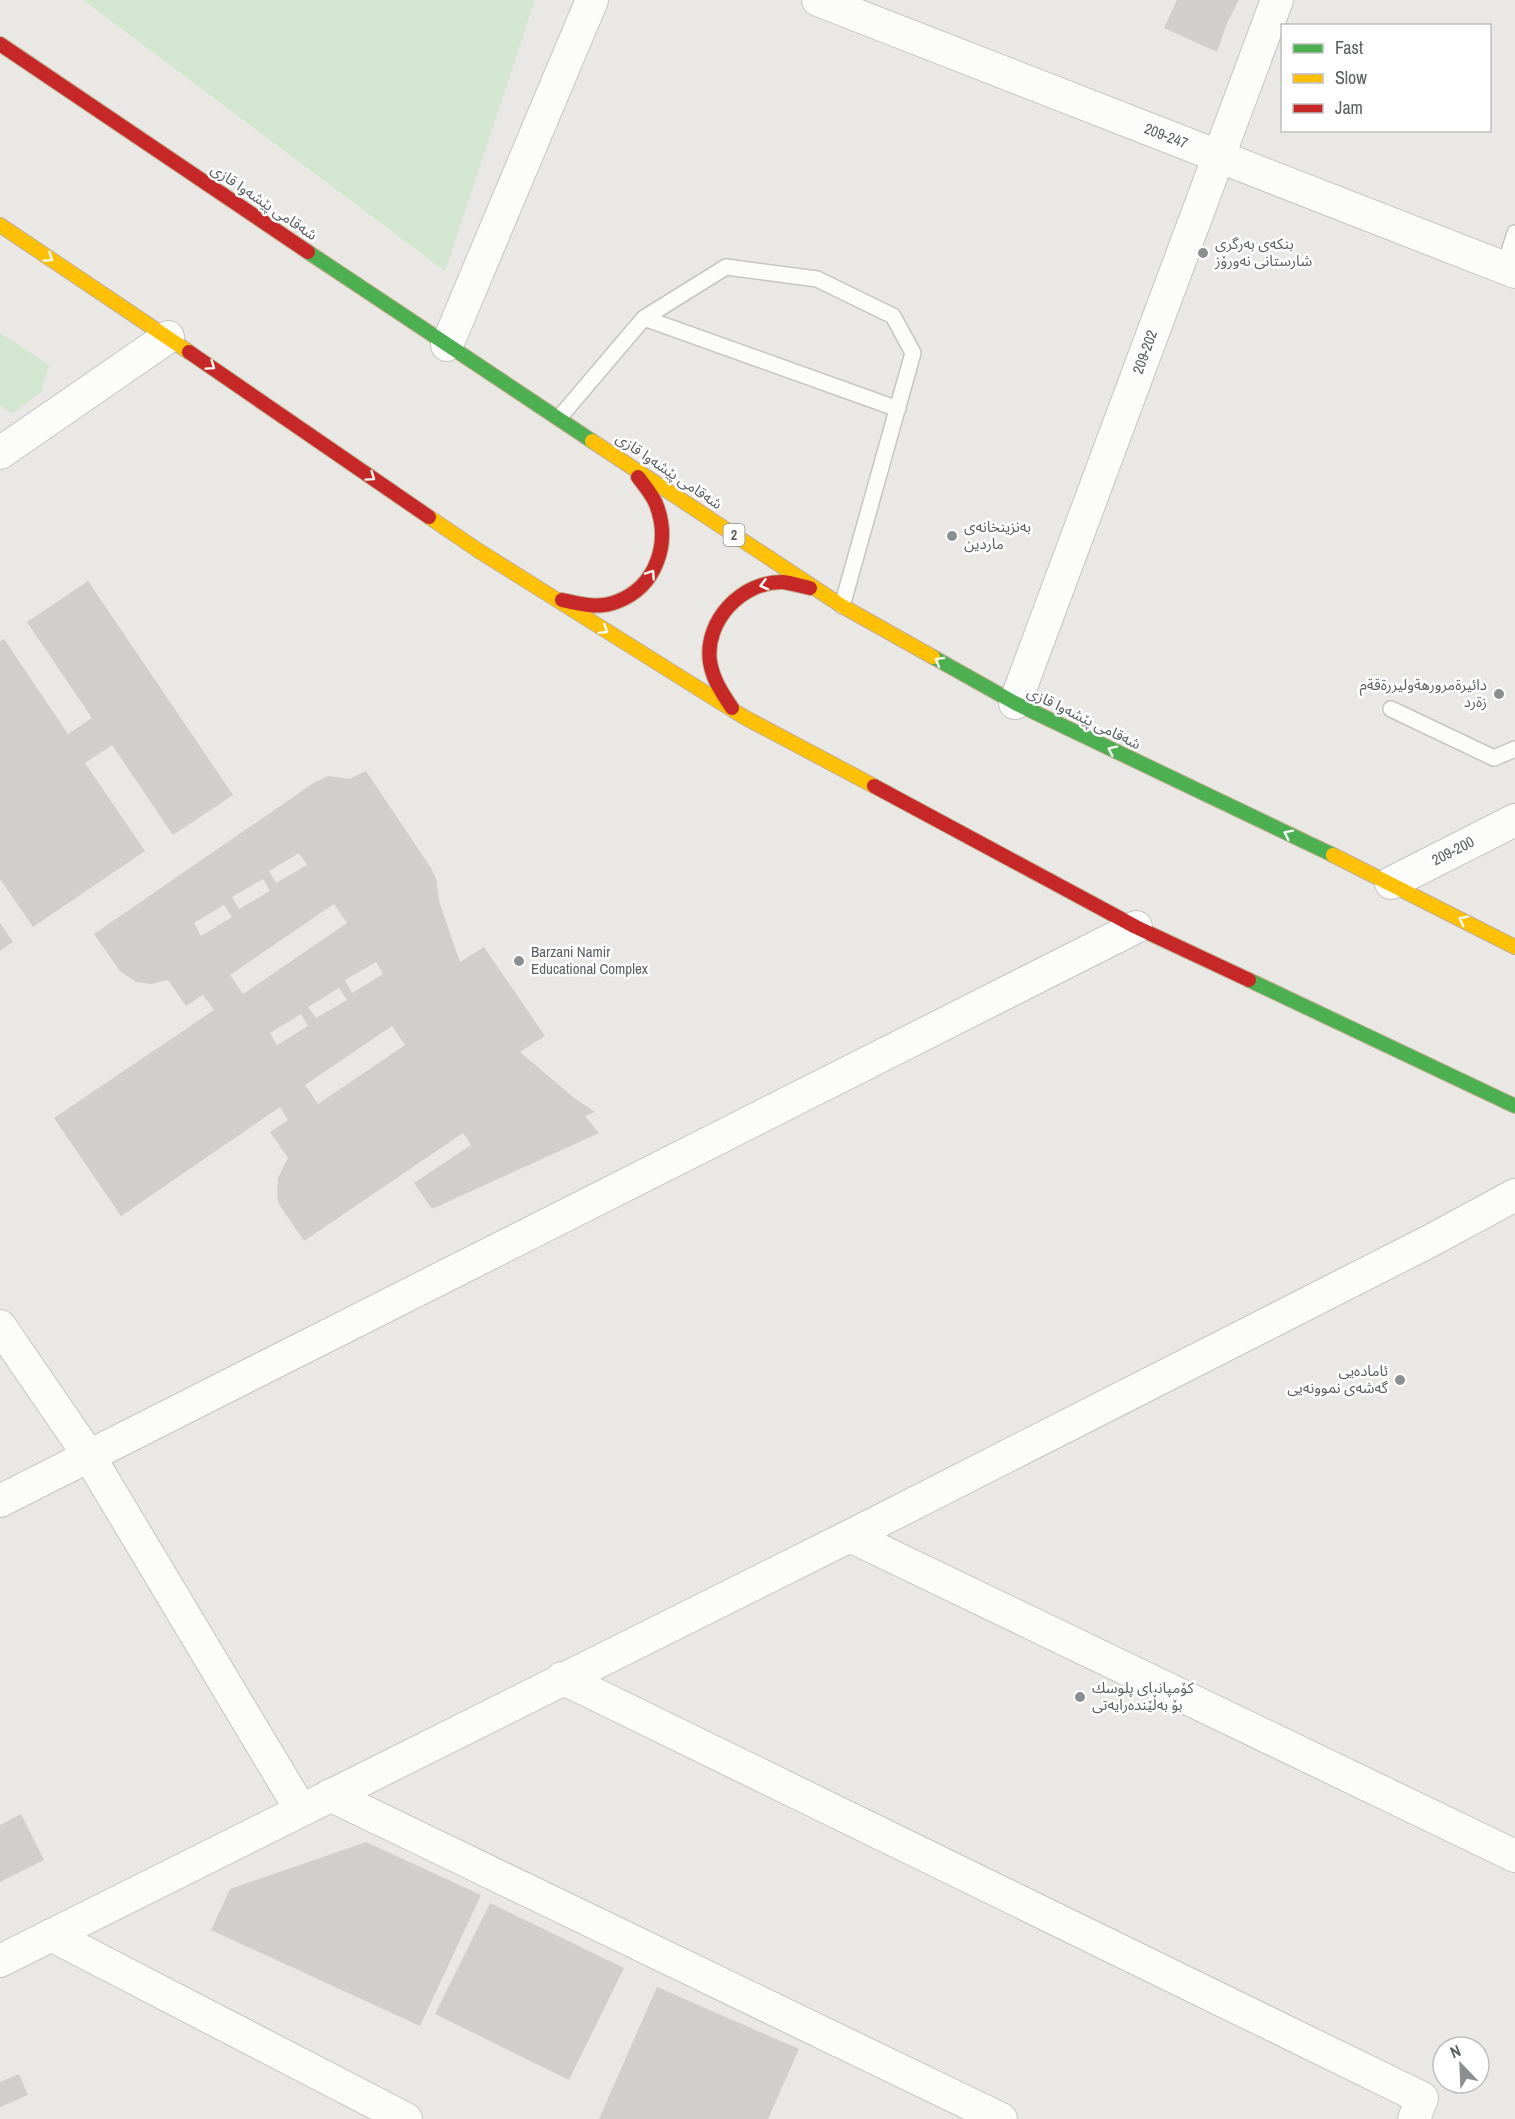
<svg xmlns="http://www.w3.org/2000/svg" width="1515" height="2119" viewBox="0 0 1515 2119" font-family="'Archivo Narrow','Noto Sans Arabic',sans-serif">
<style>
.green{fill:#d3e6cf}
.building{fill:#d0cfcd;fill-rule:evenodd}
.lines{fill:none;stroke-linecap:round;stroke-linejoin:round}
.lane-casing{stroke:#c5c5c4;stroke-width:18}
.street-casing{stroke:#c5c5c4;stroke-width:34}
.fast-casing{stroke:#c2ae91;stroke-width:16}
.slow-casing{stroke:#c2ae91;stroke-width:16}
.jam-casing{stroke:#c2ae91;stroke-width:16}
.lane{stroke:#fcfcfb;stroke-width:15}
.street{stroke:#fcfcfb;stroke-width:32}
.fast{stroke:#4caf50;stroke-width:14}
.slow{stroke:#ffc107;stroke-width:14}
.jam{stroke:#c62828;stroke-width:14}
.oneway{stroke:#f6fbf6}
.poi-dot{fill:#8c8f90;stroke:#fff;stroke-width:2}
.labels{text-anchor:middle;stroke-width:5;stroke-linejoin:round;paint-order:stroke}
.shield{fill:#fff;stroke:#8c8f91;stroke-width:1.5}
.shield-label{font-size:14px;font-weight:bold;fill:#5a5f62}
.street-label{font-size:15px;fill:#5a5f62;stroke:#fff}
.poi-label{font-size:15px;fill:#5a5f62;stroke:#fff;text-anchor:start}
</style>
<rect width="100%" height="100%" fill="#eae8e4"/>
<path class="green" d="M83 0H535L445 271Z
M0 333 49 365 41 392 12 414 0 405Z"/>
<path class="building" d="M1177 0H1239L1227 23 1217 52 1164 28Z
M88 581 233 795 173 835 112 745 85 763 145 851 33 927 0 879V641L4 639 68 734 92 718 27 622Z
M366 771 431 868 436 878 439 901 460 962 484 947 545 1036 520 1052 573 1097 595 1112 585 1116 599 1133 432 1209 414 1183 471 1145 463 1133 304 1241 279 1204 277 1195 278 1178 288 1158 270 1132 288 1120 280 1107 121 1216 54 1118 214 1010 203 995 186 1006 168 980 151 984 136 982 120 971 94 934 315 782 329 776 349 779ZM299 853 307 865 276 883 269 871ZM263 879 270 891 239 909 232 897ZM334 904 347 923 243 994 230 975ZM224 905 232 917 201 936 194 923ZM376 962 383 974 352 993 345 980ZM339 988 347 1000 316 1018 308 1007ZM301 1014 308 1026 277 1045 270 1033ZM392 1026 405 1045 318 1104 305 1085Z
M0 923 13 942 0 951Z
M21 1814 44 1860 0 1882V1825Z
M366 1842 481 1895 420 2026 211 1930 230 1889Z
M490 1903 624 1968 569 2080 435 2014Z
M657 1987 799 2049 768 2119H599Z
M19 2074 28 2095 0 2107V2082Z"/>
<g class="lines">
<g class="lane-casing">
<path id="lane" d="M1504 267 1515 233
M644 318 898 409
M559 418 644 318 726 267 817 279 893 316 913 353 842 606
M1391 709 1494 758 1515 749"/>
</g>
<g class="street-casing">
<path id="street" d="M818 0 1515 272
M447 345 592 0
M0 453 168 337
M1015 703 1277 0
M1391 883 1515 820
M0 1326 89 1456 301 1810
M0 1501 1136 927
M850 1536 1515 1856
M562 1678 1422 2098 1414 2119
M330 1795 1001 2119
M51 1935 406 2119
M0 1961 850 1536 1430 1241 1515 1195"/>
</g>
<g class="fast-casing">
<path id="fast" d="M308 252 592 441
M933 657 1015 703 1333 855
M1249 980 1515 1106"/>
</g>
<g class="slow-casing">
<path id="slow" d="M0 225 189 352
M592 441 842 606 933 657
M429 517 479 551 744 717 874 786
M1333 855 1515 947"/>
</g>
<g class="jam-casing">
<path id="jam" d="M0 44 308 252
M189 352 429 517
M562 600C580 604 598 609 616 602 657 587 671 542 656 504 652 494 644 485 638 477
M732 708C722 693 713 680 710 662 704 621 742 581 783 582 791 583 801 586 810 588
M874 786 1136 927 1249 980"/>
</g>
<use href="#lane" class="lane"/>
<use href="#street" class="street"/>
<use href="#fast" class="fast"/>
<use href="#slow" class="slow"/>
<use href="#jam" class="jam"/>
</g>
<defs><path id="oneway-chevron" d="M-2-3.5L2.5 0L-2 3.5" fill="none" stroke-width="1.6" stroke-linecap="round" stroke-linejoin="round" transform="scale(1.5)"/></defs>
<g class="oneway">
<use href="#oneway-chevron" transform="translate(49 258) rotate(34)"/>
<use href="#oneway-chevron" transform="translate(211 366) rotate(35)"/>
<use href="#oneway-chevron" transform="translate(371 477) rotate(35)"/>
<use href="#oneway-chevron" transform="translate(651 574) rotate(-56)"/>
<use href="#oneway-chevron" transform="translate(764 585) rotate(165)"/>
<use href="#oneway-chevron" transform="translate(604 630) rotate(32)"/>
<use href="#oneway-chevron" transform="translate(939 661) rotate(-151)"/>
<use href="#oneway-chevron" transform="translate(1112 750) rotate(-154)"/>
<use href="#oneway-chevron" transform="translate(1288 834) rotate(-154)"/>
<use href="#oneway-chevron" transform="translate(1463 920) rotate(-153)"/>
</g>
<g class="poi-dot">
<circle cx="1203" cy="253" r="6"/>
<circle cx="952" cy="536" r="6"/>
<circle cx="1499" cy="694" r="6"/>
<circle cx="519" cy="961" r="6"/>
<circle cx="1400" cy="1380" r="6"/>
<circle cx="1080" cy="1697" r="6"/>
</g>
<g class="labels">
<rect class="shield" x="723.5" y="524" width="21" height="22" rx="4.5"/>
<g class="shield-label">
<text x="734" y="540">2</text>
</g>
<g class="street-label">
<text transform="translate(1166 136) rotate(21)" y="5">209-247</text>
<text transform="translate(264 202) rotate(34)" y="5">شەقامی پێشەوا قازی</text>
<text transform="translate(1145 352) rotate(-70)" y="5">209-202</text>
<text transform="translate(669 471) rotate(34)" y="5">شەقامی پێشەوا قازی</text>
<text transform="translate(1084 718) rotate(26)" y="5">شەقامی پێشەوا قازی</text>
<text transform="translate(1453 851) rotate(-27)" y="5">209-200</text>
</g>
<g class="poi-label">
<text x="1215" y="249">بنکەی بەرگری<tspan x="1215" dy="17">شارستانی نەورۆز</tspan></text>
<text x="964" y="532">بەنزینخانەی<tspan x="964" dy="17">ماردین</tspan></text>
<text x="1487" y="690" text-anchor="end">دائيرةمرورهةوليررةقةم<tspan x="1487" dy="17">زةرد</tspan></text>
<text x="531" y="957">Barzani Namir<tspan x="531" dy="17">Educational Complex</tspan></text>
<text x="1388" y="1376" text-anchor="end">ئامادەیی<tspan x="1388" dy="17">گەشەی نموونەیی</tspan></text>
<text x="1092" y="1693">کۆمپانیای پلوسك<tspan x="1092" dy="17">بۆ بەڵێندەرایەتی</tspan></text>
</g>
</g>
<rect x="1281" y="24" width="210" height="108" fill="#ffffff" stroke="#bdbfc0" stroke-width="1.5"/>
<rect x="1293" y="44" width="30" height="9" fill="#4caf50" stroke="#bdbfc0" stroke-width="1.5"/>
<text x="1335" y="54" font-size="18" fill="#5a5f62">Fast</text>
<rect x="1293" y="74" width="30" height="9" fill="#ffc107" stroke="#bdbfc0" stroke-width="1.5"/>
<text x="1335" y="84" font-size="18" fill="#5a5f62">Slow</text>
<rect x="1293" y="104" width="30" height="9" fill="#c62828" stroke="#bdbfc0" stroke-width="1.5"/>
<text x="1335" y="114" font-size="18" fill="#5a5f62">Jam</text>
<g transform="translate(1461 2065) rotate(337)"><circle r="28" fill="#ffffff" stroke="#bdbfc0" stroke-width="1.5"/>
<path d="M0-4.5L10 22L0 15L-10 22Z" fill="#8c8f90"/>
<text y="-9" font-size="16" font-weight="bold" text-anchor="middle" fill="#5a5f62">N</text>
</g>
</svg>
